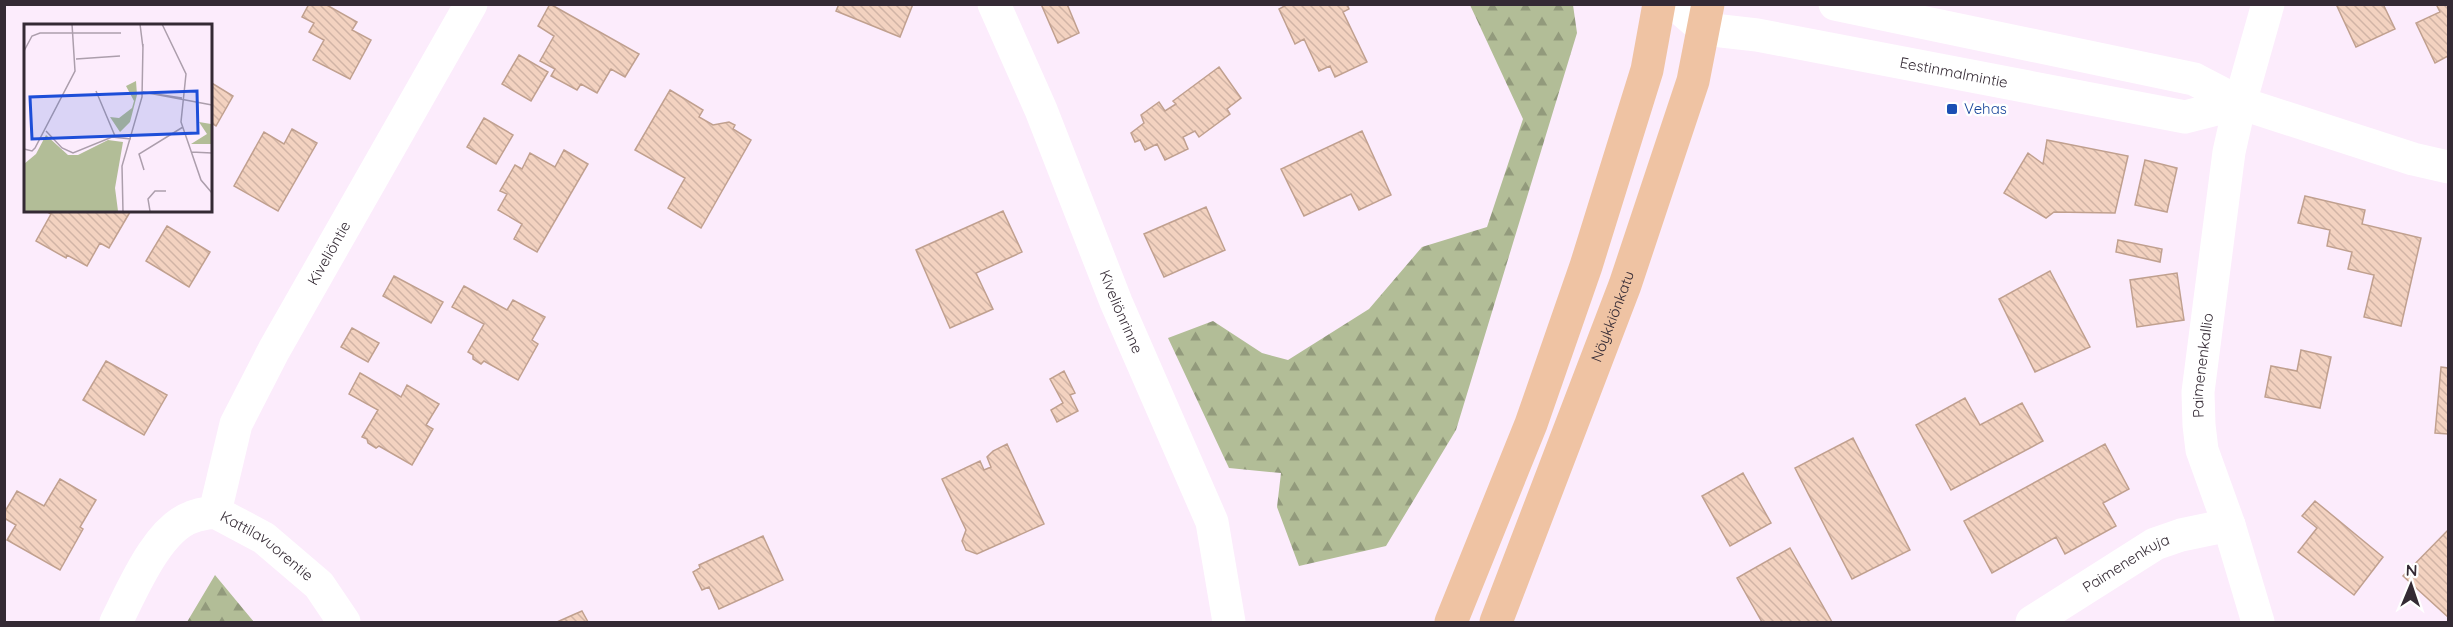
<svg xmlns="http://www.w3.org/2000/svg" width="2453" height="627" viewBox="0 0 2453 627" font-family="Quicksand,sans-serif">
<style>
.forest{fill:url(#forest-firs)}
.building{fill:url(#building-back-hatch);stroke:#c0a08f;stroke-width:1.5}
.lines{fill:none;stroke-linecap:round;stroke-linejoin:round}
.minor{stroke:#fff;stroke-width:33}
.major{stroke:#efc3a3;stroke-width:33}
.transit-dot{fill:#1a4fb4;stroke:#fff;stroke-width:2}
.labels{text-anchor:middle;stroke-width:5;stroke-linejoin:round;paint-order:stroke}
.street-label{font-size:15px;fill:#342a34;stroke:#fff}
.transit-label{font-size:15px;fill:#164399;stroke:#fff;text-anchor:start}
.inset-road{fill:none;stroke:#ac9eac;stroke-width:1.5}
.view{fill:#1d4ed8;fill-opacity:0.15;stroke:#1d4ed8;stroke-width:3}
.inset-edge{fill:none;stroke:#342a34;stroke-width:3}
</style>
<defs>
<pattern id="forest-firs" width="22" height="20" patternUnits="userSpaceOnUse" patternTransform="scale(1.5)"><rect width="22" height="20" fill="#b2bd97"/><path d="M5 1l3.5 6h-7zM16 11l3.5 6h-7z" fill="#929a7c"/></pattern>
<pattern id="building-back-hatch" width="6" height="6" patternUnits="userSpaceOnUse" patternTransform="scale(1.5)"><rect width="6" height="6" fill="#f3d2c0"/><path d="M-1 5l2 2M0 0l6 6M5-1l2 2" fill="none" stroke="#d1b4a6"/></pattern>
</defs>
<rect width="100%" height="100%" fill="#fcecfc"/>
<path class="forest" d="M1470 5H1573L1577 33 1456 430 1386 546 1299 566 1277 507 1281 473 1229 468 1168 338 1213 321 1262 353 1288 360 1369 309 1422 247 1487 227 1523 119Z
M215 575 254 622H187Z"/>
<path class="building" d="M309 4H325L357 22 352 30 371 40 350 79 313 60 324 40 309 32 314 23 302 17Z
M550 4 639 54 625 77 611 69 597 93 581 84 577 90 551 76 555 69 540 61 554 36 538 26Z
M839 4H913L900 37 836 11Z
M1041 4H1067L1079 33 1058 43Z
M1288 4H1347L1349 9 1343 12 1367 62 1335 77 1330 66 1319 71 1304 39 1295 44 1279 9Z
M2336 4H2383L2395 29 2356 47Z
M2436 4H2448V56L2435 63 2416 23 2440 12Z
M519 55 548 72 531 101 502 84Z
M1219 67 1241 98 1227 109 1230 114 1199 137 1195 131 1183 137 1188 149 1165 160 1157 144 1145 150 1140 140 1135 142 1131 133 1144 123 1141 115 1159 102 1165 111 1176 104 1173 101Z
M210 82 233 96 216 126 210 122Z
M670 90 703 110 699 117 713 125 729 122 735 125 733 129 751 140 701 228 668 208 685 178 635 150Z
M484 118 513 135 496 164 467 147Z
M292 129 317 143 278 211 234 186 264 132 284 144Z
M1362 131 1391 195 1359 210 1351 194 1304 216 1281 169Z
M2047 140 2128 156 2115 213 2054 212 2046 218 2004 193 2028 153 2043 164Z
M564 150 588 164 537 252 514 239 522 224 498 210 507 194 500 191 515 165 522 169 530 153 555 167Z
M2145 160 2177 168 2167 212 2135 205Z
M2305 196 2365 210 2362 224 2421 238 2401 326 2364 317 2374 275 2348 269 2352 252 2327 246 2330 230 2298 223Z
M1206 207 1225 250 1164 277 1144 234Z
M44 210H128L130 212 109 248 100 243 87 266 67 255 66 258 36 241 51 214Z
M1003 211 1022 252 976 273 993 309 950 328 916 250Z
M167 226 210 252 189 287 146 261Z
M2118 240 2162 249 2160 262 2116 252Z
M2050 271 2090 347 2035 372 1999 299Z
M2177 273 2184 320 2137 327 2130 280Z
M394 276 443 302 431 323 383 296Z
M464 286 507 310 513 300 545 317 532 340 538 344 518 380 484 361 481 364 473 359V355L468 352 484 324 452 307Z
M352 328 379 343 368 362 341 347Z
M2301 350 2331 357 2320 408 2265 397 2271 366 2297 371Z
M106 361 167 395 144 435 83 400Z
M2441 367 2448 368V434L2435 433Z
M1064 371 1075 393 1070 395 1078 411 1057 422 1051 410 1063 403 1050 379Z
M360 373 401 397 407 385 439 404 426 425 433 429 412 465 379 446 376 448 368 443 367 439 362 437 378 410 349 394Z
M1965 398 1980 425 2022 403 2043 441 1951 490 1916 425Z
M1853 438 1910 550 1852 579 1795 468Z
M1007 444 1044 524 977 554 966 550 962 541 966 530 942 479 980 461 984 470 991 467 987 457 993 451Z
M2105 444 2129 489 2103 503 2116 526 2065 554 2056 537 1992 573 1964 521Z
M1743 473 1771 523 1730 546 1702 496Z
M60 479 96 500 80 527 83 529 60 570 7 540 16 525 4 518V513L17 491 44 506Z
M2315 501 2383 557 2354 595 2298 552 2317 528 2302 516Z
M2448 530V617L2403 576Z
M763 536 783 580 719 609 709 587 702 590 693 572 700 568 699 565Z
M1790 548 1832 622H1762L1737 578Z
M582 611 588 622H557L575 614Z"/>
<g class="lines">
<g class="minor">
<path id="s1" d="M994 4 1041 110 1116 302 1212 522 1229 622"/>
<path id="s2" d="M1675 4 1704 29 1757 35 2185 117 2240 103"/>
<path d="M1835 4 2194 79 2240 103 2413 159 2448 167"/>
<path id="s3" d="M215 512 236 424 274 350 471 4"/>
<path id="s4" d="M116 622C132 591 157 529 192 517 199 514 208 513 215 512L264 538 319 585 344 622"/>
<path id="s5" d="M2032 622 2155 544 2181 535 2229 525"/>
<path id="s6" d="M2258 622 2229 525 2202 450 2199 425 2198 392 2229 152 2240 103 2268 4"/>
</g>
<g class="major">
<path d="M1451 622 1531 424 1586 266 1647 70 1659 4"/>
<path id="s7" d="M1496 622 1625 285 1693 81 1708 4"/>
</g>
</g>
<rect class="transit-dot" x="1946" y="103" width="12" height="12" rx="3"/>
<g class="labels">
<g class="street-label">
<text dy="5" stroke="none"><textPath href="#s2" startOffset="292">Eestinmalmintie</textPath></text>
<text dy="5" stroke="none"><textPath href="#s3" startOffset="285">Kiveliöntie</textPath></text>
<text dy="5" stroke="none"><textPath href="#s1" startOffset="333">Kiveliönrinne</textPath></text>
<text dy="5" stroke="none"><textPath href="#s7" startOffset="327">Nöykkiönkatu</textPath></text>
<text dy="5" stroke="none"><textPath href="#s6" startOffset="266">Paimenenkallio</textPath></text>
<text dy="5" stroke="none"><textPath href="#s4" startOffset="218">Kattilavuorentie</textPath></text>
<text dy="5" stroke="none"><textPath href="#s5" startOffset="111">Paimenenkuja</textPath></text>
</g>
<g class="transit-label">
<text x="1964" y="114">Vehas</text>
</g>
</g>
<g transform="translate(24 24)">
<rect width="188" height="188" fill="#fcecfc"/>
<path d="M112 57 113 71 106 98 96 108 86 93 95 94 108 84 110 77 102 62ZM175 98 187 100V120H167L183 110ZM22 111 44 131H54L84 116 99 118 91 164 94 187H0V140L12 130Z" fill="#b2bd97"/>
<path class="inset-road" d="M116 0 119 24M138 0 162 50 157 98 177 156 188 169M0 27 8 12 16 9H97M52 35 96 32M72 67 91 112M119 68 188 81M119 68 158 74M22 107 38 124 49 129 88 113 107 115M0 125 8 127 11 124 51 47 48 0M167 128 188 129M120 146 115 130 159 103M126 187 124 175 131 167H142M99 188 98 142 118 73 119 20"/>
<path class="view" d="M173 67 174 109 8 115 6 73Z"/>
<rect width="188" height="188" class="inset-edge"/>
</g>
<rect width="2453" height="627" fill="none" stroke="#342a34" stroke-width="12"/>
<g transform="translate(2411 585) rotate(2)" stroke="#ffffff" stroke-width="4.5" paint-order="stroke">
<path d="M0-4.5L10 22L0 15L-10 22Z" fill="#342a34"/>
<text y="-9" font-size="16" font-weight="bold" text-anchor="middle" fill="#342a34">N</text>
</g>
</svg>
